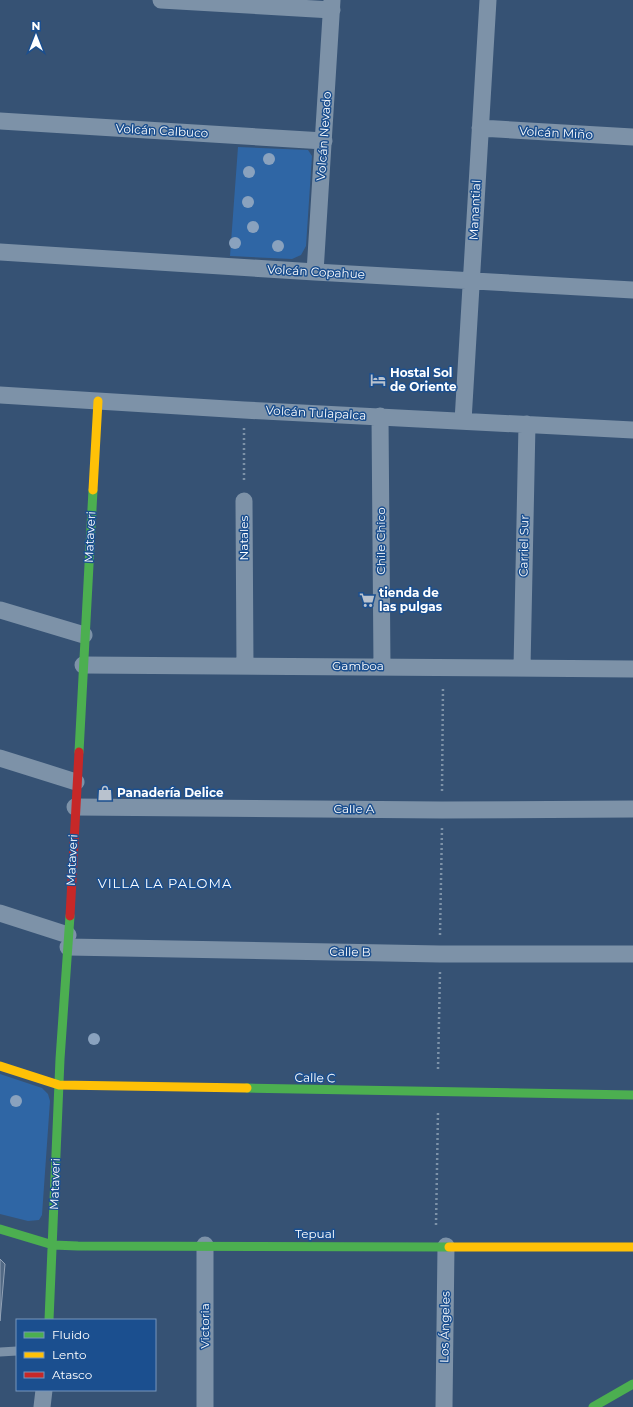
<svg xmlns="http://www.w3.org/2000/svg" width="633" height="1407" viewBox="0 0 633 1407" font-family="Montserrat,sans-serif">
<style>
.green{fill:#2f66a5}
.building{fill:#526984;stroke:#92a2b6}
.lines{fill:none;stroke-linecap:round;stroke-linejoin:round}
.path{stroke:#7d92a8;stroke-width:2.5;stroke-dasharray:2 3;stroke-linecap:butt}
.lane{stroke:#7d92a8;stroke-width:9}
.street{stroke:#7d92a8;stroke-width:17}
.fast{stroke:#4caf50;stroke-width:9}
.slow{stroke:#ffc107;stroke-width:9}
.jam{stroke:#c62828;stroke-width:9}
.tree{fill:#8aa2be}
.labels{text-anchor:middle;stroke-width:3;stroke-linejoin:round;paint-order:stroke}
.street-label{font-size:12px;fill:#fff;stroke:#1b4f8f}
.poi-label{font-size:12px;font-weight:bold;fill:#fff;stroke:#1b4f8f;text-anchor:start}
.neighbourhood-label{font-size:13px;letter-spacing:1px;fill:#fff;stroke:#1b4f8f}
</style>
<rect width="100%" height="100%" fill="#365274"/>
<path class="green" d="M238 147 308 150 312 156 306 246 301 255 292 259 230 256Z
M0 1074 42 1088 48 1094 50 1101 42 1215 39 1220 28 1221 0 1214Z"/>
<path class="building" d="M0 1259 5 1264 0 1321Z"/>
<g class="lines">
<path class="path" d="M244 428V483
M442 791 443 686
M440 935 442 828
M438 1069 440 972
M436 1225 438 1112"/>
<path class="lane" d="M0 1352 17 1351"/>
<path class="street" d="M161 0 332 10
M0 121 324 141
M480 128 633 137
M0 252 315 272 633 290
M315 272 332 0
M0 395 244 410 633 430
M380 416 382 667
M463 421 488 0
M244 501 245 666
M0 610 84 635
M83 665 633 669
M522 668 527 424
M0 758 76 782
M75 807 442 810 633 809
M0 913 68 935
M68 947 440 954H633
M205 1245V1407
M42 1407 44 1390
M444 1407 446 1246"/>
<path class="fast" d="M79 752 93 490
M247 1088 633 1095
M0 1229 53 1245 78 1246 449 1247
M49 1320 60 1059 70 916
M593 1407 633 1384"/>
<path class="slow" d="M93 490 98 401
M0 1066 59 1085 247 1088
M449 1247H633"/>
<path class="jam" d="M70 916 79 752"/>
</g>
<g class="tree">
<circle cx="269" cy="159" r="6"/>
<circle cx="249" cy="172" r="6"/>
<circle cx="248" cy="202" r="6"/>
<circle cx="253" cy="227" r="6"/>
<circle cx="235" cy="243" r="6"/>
<circle cx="278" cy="246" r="6"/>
<circle cx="94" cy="1039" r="6"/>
<circle cx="16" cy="1101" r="6"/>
</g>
<defs>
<g id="hotel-bare" transform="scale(1.2)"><path d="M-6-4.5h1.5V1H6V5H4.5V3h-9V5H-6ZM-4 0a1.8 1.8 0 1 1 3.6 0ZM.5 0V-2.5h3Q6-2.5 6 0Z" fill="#b9c2ce" stroke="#1b4f8f" stroke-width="2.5" paint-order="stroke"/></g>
<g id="supermarket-bare" transform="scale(1.2)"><path d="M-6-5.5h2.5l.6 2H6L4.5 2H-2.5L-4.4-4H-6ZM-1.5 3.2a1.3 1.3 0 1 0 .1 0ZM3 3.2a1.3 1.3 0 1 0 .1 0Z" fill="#b9c2ce" stroke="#1b4f8f" stroke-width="2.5" paint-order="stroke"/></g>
<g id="shop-bare" transform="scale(1.2)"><path d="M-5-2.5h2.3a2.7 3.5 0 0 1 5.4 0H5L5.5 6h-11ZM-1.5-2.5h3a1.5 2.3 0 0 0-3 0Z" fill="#b9c2ce" stroke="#1b4f8f" stroke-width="2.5" paint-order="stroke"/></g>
</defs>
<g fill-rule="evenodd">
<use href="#hotel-bare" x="378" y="380"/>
<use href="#supermarket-bare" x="367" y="600"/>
<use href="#shop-bare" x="105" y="793"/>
</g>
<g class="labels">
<g class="street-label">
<text transform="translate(162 131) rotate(3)" y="4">Volcán Calbuco</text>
<text transform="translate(556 133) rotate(3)" y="4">Volcán Miño</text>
<text transform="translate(324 136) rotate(-86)" y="4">Volcán Nevado</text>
<text transform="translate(475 210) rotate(-87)" y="4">Manantial</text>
<text transform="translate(316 272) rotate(3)" y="4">Volcán Copahue</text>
<text transform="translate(316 413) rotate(3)" y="4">Volcán Tulapalca</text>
<text transform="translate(90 537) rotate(-87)" y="4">Mataveri</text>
<text transform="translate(244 538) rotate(-90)" y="4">Natales</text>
<text transform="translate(381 541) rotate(-90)" y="4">Chile Chico</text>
<text transform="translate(524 546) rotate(-89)" y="4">Carriel Sur</text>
<text x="358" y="670">Gamboa</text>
<text x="354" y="813">Calle A</text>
<text transform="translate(72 860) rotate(-87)" y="4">Mataveri</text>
<text transform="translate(350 952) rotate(1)" y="4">Calle B</text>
<text transform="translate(315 1078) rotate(1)" y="4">Calle C</text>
<text transform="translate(55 1184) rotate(-88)" y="4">Mataveri</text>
<text x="315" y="1238">Tepual</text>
<text transform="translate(205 1326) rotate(-90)" y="4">Victoria</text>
<text transform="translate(445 1327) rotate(-89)" y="4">Los Ángeles</text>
</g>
<g class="poi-label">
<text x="390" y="377">Hostal Sol<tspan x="390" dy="14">de Oriente</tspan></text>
<text x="379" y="597">tienda de<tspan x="379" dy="14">las pulgas</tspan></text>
<text x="117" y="797">Panadería Delice</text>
</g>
<g class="neighbourhood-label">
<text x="165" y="888">VILLA LA PALOMA</text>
</g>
</g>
<rect x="16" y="1319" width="140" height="72" fill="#1b4f8f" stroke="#7695bc"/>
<rect x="24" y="1332" width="20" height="6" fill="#4caf50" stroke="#7695bc"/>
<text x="52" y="1339" font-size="12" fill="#ffffff">Fluido</text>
<rect x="24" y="1352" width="20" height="6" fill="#ffc107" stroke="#7695bc"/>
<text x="52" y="1359" font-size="12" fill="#ffffff">Lento</text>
<rect x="24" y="1372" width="20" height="6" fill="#c62828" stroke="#7695bc"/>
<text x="52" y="1379" font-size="12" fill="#ffffff">Atasco</text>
<g transform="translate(36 36)" stroke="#1b4f8f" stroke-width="3" paint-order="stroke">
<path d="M0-3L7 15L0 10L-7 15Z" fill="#ffffff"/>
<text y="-6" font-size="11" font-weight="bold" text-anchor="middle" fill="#ffffff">N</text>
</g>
</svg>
